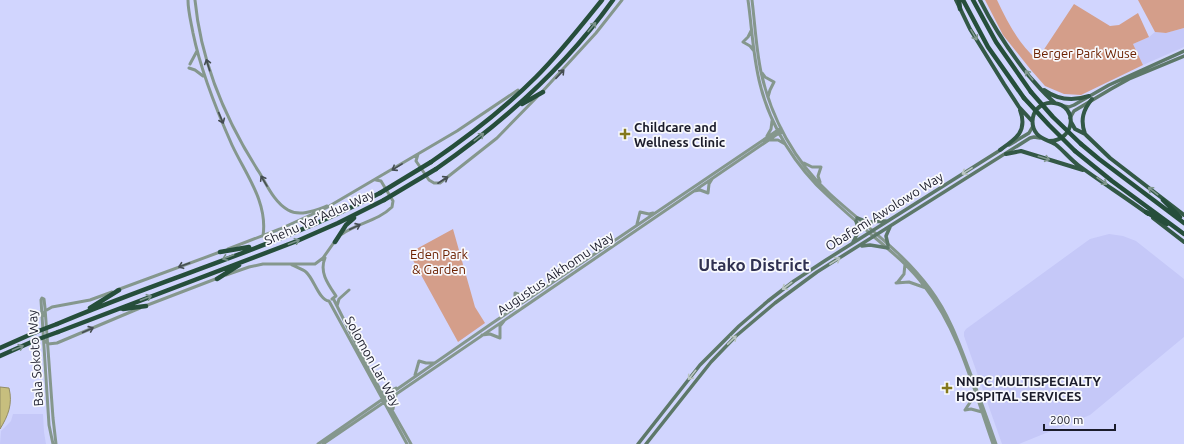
<svg xmlns="http://www.w3.org/2000/svg" width="1184" height="444" viewBox="0 0 1184 444" font-family="Ubuntu,sans-serif">
<style>
.built{fill:#c5c8f8}
.green{fill:#d49e8a}
.water{fill:#c7be7e;stroke:#938d65}
.lines{fill:none;stroke-linecap:round;stroke-linejoin:round}
.tertiary{stroke:#85978d;stroke-width:3}
.secondary{stroke:#5d7869;stroke-width:3.5}
.trunk{stroke:#335846;stroke-width:4}
.motorway{stroke:#264e3b;stroke-width:4.5}
.motorway-bridge{stroke:#264e3b;stroke-width:4.5}
.oneway{stroke:#7a9289}
.oneway2{stroke:#82988f}
.oneway3{stroke:#454d52}
.oneway4{stroke:#bac5c2}
.poi-dot{fill:#84781c;stroke:#f8f9fd;stroke-width:1.5}
.labels{text-anchor:middle;stroke-width:3.5;stroke-linejoin:round;paint-order:stroke}
.park-label{font-size:13px;fill:#6c2100;stroke:#f8f9fd}
.poi-label{font-size:13px;font-weight:bold;fill:#1b1c2b;stroke:#f8f9fd;text-anchor:start}
.street-label{font-size:13px;fill:#1b1c2b;stroke:#f8f9fd}
.district-label{font-size:17px;font-weight:bold;fill:#303152;stroke:#f8f9fd}
</style>
<rect width="100%" height="100%" fill="#d1d5fe"/>
<path class="built" d="M1184 28V47L1143 65 1133 44 1149 37 1155 32 1166 33Z
M1109 234 1123 236 1136 241 1184 279V337L1090 415 1019 444H1002L964 336V332L966 329 1090 239Z
M13 414H43L44 432 46 444H0L1 431 11 421Z"/>
<path class="green" d="M985 0H997C1008 23 1018 43 1037 60L1074 4 1110 26 1119 25 1138 13 1149 37 1133 44 1143 65 1081 95 1064 94 1045 86 1031 70 1003 35Z
M1138 0H1184V28L1166 33 1155 32Z
M453 229 475 307 485 323 458 342 409 253Z"/>
<path class="water" d="M0 387 9 388C13 404 8 416 0 429Z"/>
<g class="lines">
<path class="tertiary" d="M188 0C188 11 191 22 193 33 201 72 216 109 232 145 246 175 268 202 263 236
M195 0C201 63 225 119 259 172 267 185 274 202 288 210 300 217 316 210 327 206
M748 0C752 28 753 57 760 84 770 126 796 167 828 196 843 210 858 223 873 236 892 252 910 267 925 287 960 332 974 391 993 444
M752 0C755 24 756 48 761 72 771 118 795 162 830 194 864 225 903 252 930 289 948 313 958 340 968 367 978 393 987 418 996 444
M751 31 748 37 743 42 750 46 754 51
M190 64 197 51
M189 68 195 70 203 76
M762 73 765 77 774 82 770 90 768 97
M541 93 596 33 622 0
M767 136 771 129 772 121
M769 140H778L785 144
M418 154 416 161 429 180 434 183H440L497 138 537 97
M804 163 812 167H821L818 176 820 182
M694 191 700 190 708 193 709 184 712 179
M637 224 640 212 649 214 653 213
M342 234C357 223 378 221 392 207L393 201 381 181 376 180
M228 249 280 229 326 208 457 131 518 90
M325 258C319 272 328 284 336 296L332 299
M292 265C296 267 302 269 306 272 314 279 319 300 329 301
M226 275 249 267 263 264H315L323 258 335 241
M896 283 909 282 926 288
M897 283 904 274 905 264
M117 290 220 252
M333 298 368 368 411 444
M329 301 407 444
M145 306 218 278
M337 306 339 299 349 290
M512 310 515 303V293L527 297 533 295
M43 316 45 311 52 307 90 300 112 292
M482 335 490 334 500 338
M500 338V326L504 321
M44 340 48 344 57 343 140 308
M415 375 419 361 426 363H434
M381 389 392 390 396 388
M393 409 396 395
M965 410 971 401 975 392
M965 410 971 409 982 412
M53 444 49 425 41 300 42 298 44 299 45 308 53 418 56 444
M318 444 491 324 781 128
M323 444 782 131"/>
<path class="secondary" d="M1063 106 1069 107 1074 105 1109 85 1184 51
M1070 118 1074 111 1111 89 1129 79 1184 56
M1009 145 1029 133 1033 126
M857 218 868 222 886 221
M853 242 859 231 856 221
M888 245 886 236 890 227
M862 246 870 245 888 248
M638 444 700 365 739 326 768 301 794 281 826 260 1002 149
M646 444 711 362 736 336 775 303 817 272 1030 138 1034 137 1040 138"/>
<path class="trunk" d="M956 0 970 29 1004 84 1019 107 1032 121
M980 0C994 28 1010 52 1029 76 1037 85 1045 95 1055 103
M1044 90C1058 100 1074 101 1089 96
M1071 122 1075 129 1085 134 1110 158 1184 215
M1085 134C1080 120 1083 110 1092 99
M1049 141C1075 141 1079 106 1054 103 1047 102 1041 105 1037 109 1031 116 1031 127 1037 134 1042 140 1049 140 1055 144 1063 150 1070 159 1078 165 1101 182 1125 197 1148 214
M1000 150C1016 139 1028 131 1020 110
M1006 154 1021 151 1083 170
M1153 218 1184 242"/>
<path class="motorway" d="M959 0 960 9
M963 0 988 47 1024 98
M973 0 996 42 1031 92
M522 104 543 92
M1081 144 1099 159 1184 223
M1075 151 1112 181 1184 234
M431 162C469 136 504 109 536 77 560 53 581 26 602 0
M436 169C504 122 565 67 613 0
M1163 200 1180 217
M1146 212 1167 224
M335 242 346 225 354 218
M220 252 249 247
M217 279 239 265
M90 308 119 290
M123 309 146 306
M57 324C164 278 277 247 380 193
M58 332 297 241 338 223 384 200
M0 348 36 332
M0 356 36 340"/>
<path class="motorway-bridge" d="M1031 92 1053 117 1081 144
M1024 98 1049 125 1075 151
M380 193 431 162
M384 200 436 169
M36 332 57 324
M36 340 58 332"/>
</g>
<defs><path id="oneway-shaft" d="M-6 0H5M1.5-3L5.5 0L1.5 3" fill="none" stroke-width="1.6" stroke-linecap="round" stroke-linejoin="round"/></defs>
<g class="oneway">
<use href="#oneway-shaft" transform="translate(592 27) rotate(-50)"/>
<use href="#oneway-shaft" transform="translate(479 137) rotate(-38)"/>
<use href="#oneway-shaft" transform="translate(294 242) rotate(-21)"/>
<use href="#oneway-shaft" transform="translate(228 257) rotate(159)"/>
<use href="#oneway-shaft" transform="translate(146 298) rotate(-21)"/>
<use href="#oneway-shaft" transform="translate(18 348) rotate(-23)"/>
</g>
<g class="oneway2">
<use href="#oneway-shaft" transform="translate(974 35) rotate(60)"/>
<use href="#oneway-shaft" transform="translate(1029 75) rotate(-129)"/>
<use href="#oneway-shaft" transform="translate(1044 158) rotate(17)"/>
<use href="#oneway-shaft" transform="translate(1102 181) rotate(35)"/>
<use href="#oneway-shaft" transform="translate(1153 191) rotate(-142)"/>
</g>
<g class="oneway3">
<use href="#oneway-shaft" transform="translate(208 65) rotate(-107)"/>
<use href="#oneway-shaft" transform="translate(560 74) rotate(-47)"/>
<use href="#oneway-shaft" transform="translate(221 118) rotate(67)"/>
<use href="#oneway-shaft" transform="translate(397 167) rotate(149)"/>
<use href="#oneway-shaft" transform="translate(443 180) rotate(-33)"/>
<use href="#oneway-shaft" transform="translate(264 181) rotate(-121)"/>
<use href="#oneway-shaft" transform="translate(355 227) rotate(-25)"/>
<use href="#oneway-shaft" transform="translate(184 265) rotate(160)"/>
<use href="#oneway-shaft" transform="translate(88 330) rotate(-24)"/>
</g>
<g class="oneway4">
<use href="#oneway-shaft" transform="translate(967 171) rotate(148)"/>
<use href="#oneway-shaft" transform="translate(835 261) rotate(-32)"/>
<use href="#oneway-shaft" transform="translate(787 286) rotate(143)"/>
<use href="#oneway-shaft" transform="translate(732 340) rotate(-44)"/>
<use href="#oneway-shaft" transform="translate(692 375) rotate(129)"/>
</g>
<g class="poi-dot">
<path d="M623 128h4v4h4v4h-4v4h-4v-4h-4v-4h4z"/>
<path d="M945 382h4v4h4v4h-4v4h-4v-4h-4v-4h4z"/>
</g>
<g class="labels">
<g class="park-label">
<text x="1085" y="58">Berger Park Wuse</text>
<text x="439" y="259">Eden Park<tspan x="439" dy="15">&amp; Garden</tspan></text>
</g>
<g class="poi-label">
<text x="634" y="132">Childcare and<tspan x="634" dy="15">Wellness Clinic</tspan></text>
<text x="956" y="386">NNPC MULTISPECIALTY<tspan x="956" dy="15">HOSPITAL SERVICES</tspan></text>
</g>
<g class="street-label">
<text transform="translate(884 211) rotate(-32)" y="5">Obafemi Awolowo Way</text>
<text transform="translate(319 217) rotate(-24)" y="5">Shehu Yar'Adua Way</text>
<text transform="translate(555 273) rotate(-34)" y="5">Augustus Aikhomu Way</text>
<text transform="translate(35 358) rotate(-94)" y="5">Bala Sokoto Way</text>
<text transform="translate(373 361) rotate(61)" y="5">Solomon Lar Way</text>
</g>
<g class="district-label">
<text x="754" y="271">Utako District</text>
</g>
</g>
<path d="M1044 424v6h71v-6" fill="none" stroke="#1b1c2b" stroke-width="2"/>
<text x="1050" y="424" font-size="12" fill="#1b1c2b" stroke="#f8f9fd" stroke-width="3" paint-order="stroke">200 m</text>
</svg>
